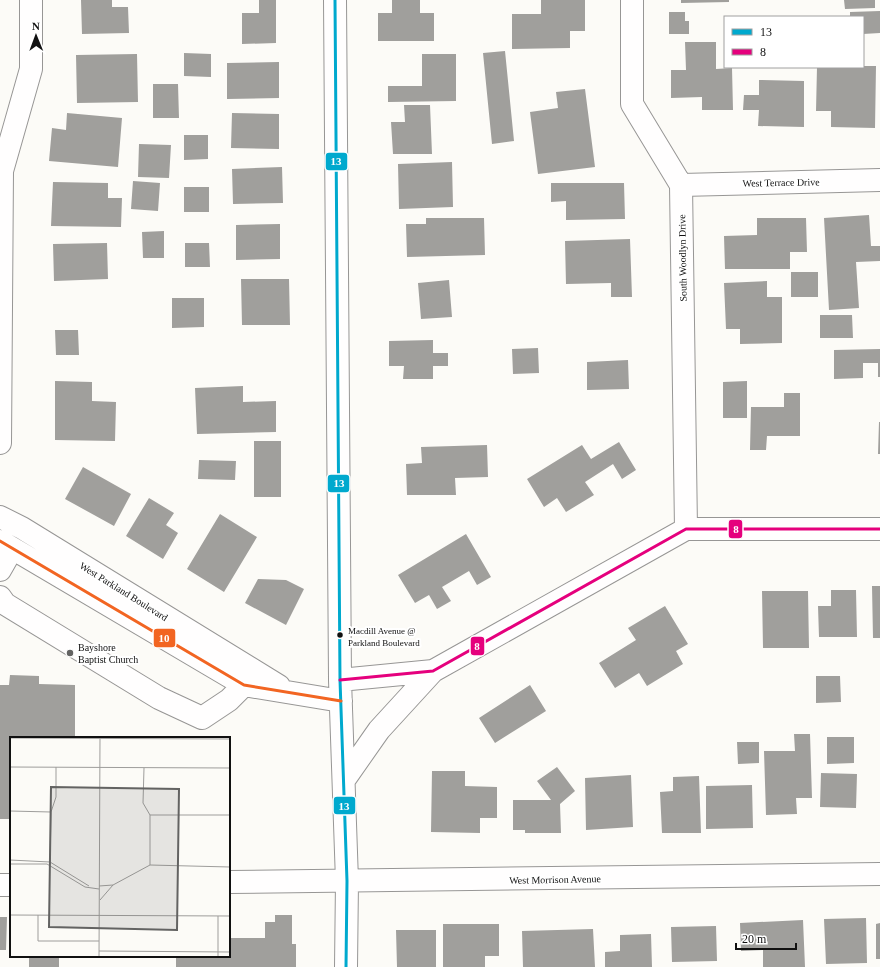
<svg xmlns="http://www.w3.org/2000/svg" width="880" height="967" viewBox="0 0 880 967" font-family="Georgia,serif">
<style>
.building{fill:#a09f9c}
.lines{fill:none;stroke-linecap:round;stroke-linejoin:round}
.minor-casing{stroke:#979695;stroke-width:24}
.minor{stroke:#fffefe;stroke-width:22}
.bus-1-casing{stroke:#fff;stroke-width:6}
.bus-2-casing{stroke:#fff;stroke-width:6}
.bus-3-casing{stroke:#fff;stroke-width:6}
.bus-1{stroke:#00a9ce;stroke-width:3}
.bus-2{stroke:#e5007d;stroke-width:3}
.bus-3{stroke:#f26522;stroke-width:3}
.bus-dot{fill:#111;stroke:#fff;stroke-width:1.5}
.poi-dot{fill:#636362;stroke:#fff;stroke-width:1.5}
.labels{text-anchor:middle;stroke-width:4;stroke-linejoin:round;paint-order:stroke}
.bus-label{font-size:9px;fill:#111;stroke:#fff;text-anchor:start}
.street-label{font-size:10px;fill:#111;stroke:#fff}
.poi-label{font-size:10px;fill:#111;stroke:#fff;text-anchor:start}
.inset-road{fill:none;stroke:#9e9d9b;stroke-width:1}
.view{fill:#636362;fill-opacity:0.15;stroke:#636362;stroke-width:2}
.inset-edge{fill:none;stroke:#111;stroke-width:2}
.line-badge{stroke:#fff;stroke-width:1.5}
.badge-label{font-size:11px;text-anchor:middle;font-weight:bold;fill:#fff}
</style>
<rect width="100%" height="100%" fill="#fcfbf7"/>
<path class="building" d="M81 0H112V7H128L129 33 82 34Z
M259 0H276V43L242 44V13H259Z
M392 0H420V13H434V41H378V13H392Z
M541 0H585V31H570V48L512 49V14H541Z
M681 0H729V2L681 3Z
M844 0H875V8L845 9Z
M880 11V33L863 34V17H850V12Z
M669 12H685V21H689V34H669Z
M685 42H716V69L732 68 733 110H702V97L671 98V70H686Z
M505 51 514 141 492 144 483 53Z
M184 53 211 54V77L184 76Z
M137 54 138 102 77 103 76 55Z
M422 54H456V101L388 102V86H422Z
M279 62V98L227 99V63Z
M863 66H876L875 128 831 127V111H816L817 67Z
M759 80 804 81V127L758 126 759 110H743L744 95H759Z
M153 84H178L179 118H153Z
M585 89 595 167 538 174 530 112 558 108 556 92Z
M404 105H430L432 154H393L391 122H405Z
M67 113 122 118 118 167 49 161 52 128 66 130Z
M232 113 279 114V149L231 148Z
M184 135H208V159L184 160Z
M139 144 171 145 169 178 138 177Z
M452 162 453 207 399 209 398 164Z
M282 167 283 203 233 204 232 169Z
M133 181 160 183 158 211 131 209Z
M53 182 108 183V198H122L121 227 51 226Z
M551 183H624L625 219 566 220V201L551 202Z
M184 187H209V212H184Z
M869 215 871 246H880V261L856 262 859 308 829 310 824 218Z
M426 218H484L485 255 407 257 406 224H426Z
M757 218H806L807 252H790V269H725L724 236 757 235Z
M280 224V259L236 260V225Z
M164 231V258H143L142 232Z
M630 239 632 297H611V283L566 284 565 241Z
M107 243 108 279 54 281 53 244Z
M185 243H209L210 267H185Z
M791 272H818V297H791Z
M241 279H289L290 325H242Z
M449 280 452 317 421 319 418 283Z
M767 281V297H782V343L740 344V329H726L724 283Z
M172 298H204V327L172 328Z
M820 315H852L853 338H820Z
M55 330H78L79 355H56Z
M433 340V353H448V366H433V379H403L404 366H389V341Z
M538 348 539 373 513 374 512 349Z
M880 349V377H878V363H863V378L834 379V350Z
M628 360 629 389 587 390V362Z
M55 381 92 382V401L116 402 115 441 55 440Z
M747 381V418H723V382Z
M243 386V402L276 401V432L197 434 195 388Z
M784 393H800V436H767L766 450H750L751 407H784Z
M879 422H880V454H878Z
M254 441H281V497H254Z
M619 442 636 470 622 479 613 464 585 482 594 495 566 512 557 498 544 507 527 479 582 445 591 459Z
M487 445 488 477 455 478 456 495H407L406 464 422 463 421 447Z
M199 460 236 461 235 480 198 479Z
M83 467 131 494 114 526 65 499Z
M149 498 174 513 166 525 178 533 163 559 126 536Z
M220 514 257 537 224 592 187 569Z
M466 534 491 577 477 585 469 571 442 587 451 601 437 609 429 595 415 603 398 575Z
M258 579 286 580 304 589 286 625 245 603Z
M872 586H880V638H873Z
M831 590H856L857 637H819L818 606H831Z
M762 591H808L809 648H763Z
M665 606 688 644 676 651 683 664 647 686 639 673 615 688 599 663 636 640 628 628Z
M10 675 39 676V684L75 685V738H11V819H0V685H9Z
M816 676H840L841 702 816 703Z
M530 685 546 711 495 743 479 718Z
M794 734H810L812 798H796L797 814 766 815 764 751H795Z
M827 737H854V763L827 764Z
M737 742H759V763L738 764Z
M557 767 575 791 560 804 561 833H525V830H513V800H551L537 781Z
M432 771H465V786L497 787V818H480V833L431 832Z
M821 773 857 774 856 808 820 807Z
M631 775 633 827 586 830 585 778Z
M699 776 701 833H662L660 792 673 791V777Z
M752 785 753 828 706 829V786Z
M275 915H292V944H296V967H176V956H229V938H265V922H275Z
M0 917H7L6 950H0Z
M866 918 867 963 826 964 824 919Z
M803 920 805 967H763V950L741 951 740 923Z
M880 923V959H876V924Z
M443 924H499V956H485V967H443Z
M716 926 717 961 672 962 671 927Z
M593 929 595 967H523L522 931Z
M396 930H436V967H397Z
M651 934 652 967H605V952L620 951V935Z
M29 956H59V967H29Z"/>
<g class="lines">
<g class="minor-casing">
<path id="minor" d="M335 0 340 680 347 881 346 967
M632 0V104L681 185 686 529
M681 185 880 180
M0 443 2 171 31 69V0
M0 517 22 528 279 686
M0 541 244 685 341 701
M0 570 12 549
M0 597 5 604 159 698 202 718 229 700 244 685
M340 680 433 671 686 529H880
M344 780 379 730 433 671
M229 882 880 874
M0 885H11"/>
</g>
<use href="#minor" class="minor"/>
<g class="bus-1-casing">
<path id="bus-1" d="M335 0 340 680 347 881 346 967"/>
</g>
<g class="bus-2-casing">
<path id="bus-2" d="M340 680 433 671 686 529H880"/>
</g>
<g class="bus-3-casing">
<path id="bus-3" d="M0 541 244 685 341 701"/>
</g>
<use href="#bus-1" class="bus-1"/>
<use href="#bus-2" class="bus-2"/>
<use href="#bus-3" class="bus-3"/>
</g>
<circle class="bus-dot" cx="340" cy="635" r="3.5"/>
<circle class="poi-dot" cx="70" cy="653" r="4"/>
<g class="labels">
<g class="bus-label">
<text x="348" y="634">Macdill Avenue @<tspan x="348" dy="12">Parkland Boulevard</tspan></text>
</g>
<g class="street-label">
<text transform="translate(781 182) rotate(-1)" y="4">West Terrace Drive</text>
<text transform="translate(682 258) rotate(-91)" y="4">South Woodlyn Drive</text>
<text transform="translate(124 591) rotate(32)" y="4">West Parkland Boulevard</text>
<text transform="translate(555 879) rotate(-1)" y="4">West Morrison Avenue</text>
</g>
<g class="poi-label">
<text x="78" y="651">Bayshore<tspan x="78" dy="12">Baptist Church</tspan></text>
</g>
</g>
<g transform="translate(10 737)">
<rect width="220" height="220" fill="#fcfbf7"/>
<path class="inset-road" d="M0 1 220 2M0 30 220 31M134 31 133 66 140 78V128M0 74 41 75M140 78H220M0 123 40 125 79 149M0 127H37L75 150 89 152M40 128 41 75 46 60V30M89 149 103 148 140 128 220 130M90 163 103 148M0 178 220 179M28 178V204H89M208 179V220M89 214 220 215M89 220 90 0"/>
<path class="view" d="M41 50 169 52 167 193 39 190Z"/>
<rect width="220" height="220" class="inset-edge"/>
</g>
<g class="line-badge">
<rect x="325" y="152" width="23" height="19" rx="4" fill="#00a9ce"/>
<rect x="327" y="474" width="23" height="19" rx="4" fill="#00a9ce"/>
<rect x="728" y="519" width="15" height="20" rx="4" fill="#e5007d"/>
<rect x="153" y="628" width="23" height="20" rx="4" fill="#f26522"/>
<rect x="470" y="636" width="15" height="20" rx="4" fill="#e5007d"/>
<rect x="333" y="796" width="23" height="19" rx="4" fill="#00a9ce"/>
</g>
<g class="badge-label">
<text x="336" y="165">13</text>
<text x="339" y="487">13</text>
<text x="736" y="533">8</text>
<text x="164" y="642">10</text>
<text x="477" y="650">8</text>
<text x="344" y="810">13</text>
</g>
<rect x="724" y="16" width="140" height="52" fill="#ffffff" stroke="#a0a0a0"/>
<rect x="732" y="29" width="20" height="6" fill="#00a9ce" stroke="#a0a0a0"/>
<text x="760" y="36" font-size="12" fill="#111111">13</text>
<rect x="732" y="49" width="20" height="6" fill="#e5007d" stroke="#a0a0a0"/>
<text x="760" y="56" font-size="12" fill="#111111">8</text>
<g transform="translate(36 36) rotate(359)" stroke="#ffffff" stroke-width="3" paint-order="stroke">
<path d="M0-3L7 15L0 10L-7 15Z" fill="#111111"/>
<text y="-6" font-size="11" font-weight="bold" text-anchor="middle" fill="#111111">N</text>
</g>
<path d="M736 943v6h60v-6" fill="none" stroke="#111111" stroke-width="2"/>
<text x="742" y="943" font-size="12" fill="#111111" stroke="#ffffff" stroke-width="3" paint-order="stroke">20 m</text>
</svg>
